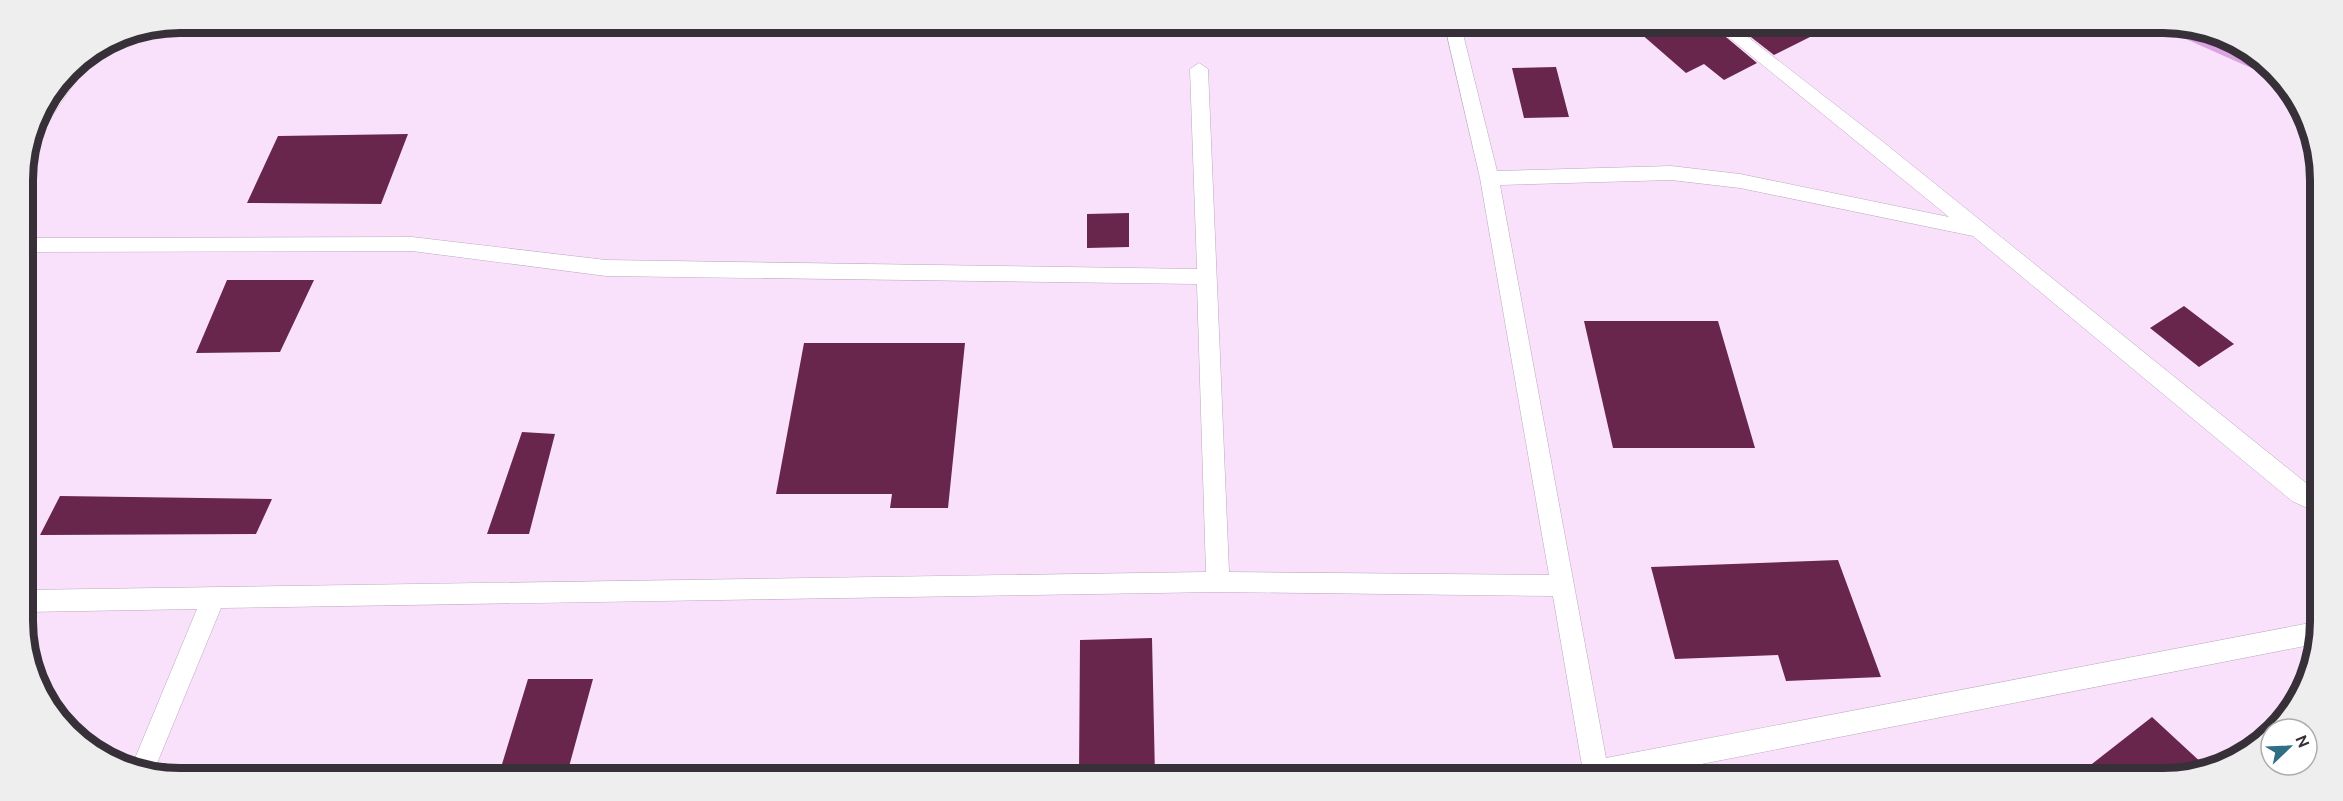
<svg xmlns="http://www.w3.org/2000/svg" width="2343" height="801" viewBox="0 0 2343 801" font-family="Ubuntu,sans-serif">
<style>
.built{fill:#f9e1fc}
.forest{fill:#dba3e1}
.building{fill:#68264c}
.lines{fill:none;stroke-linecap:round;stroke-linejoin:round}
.service-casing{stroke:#baa8bc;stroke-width:1}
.service{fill:#fff;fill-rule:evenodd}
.rim{fill:none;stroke:#373038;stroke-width:8}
</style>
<rect width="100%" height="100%" fill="#fcf5fd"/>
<path class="built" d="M180 23 2198 28 2220 38 2281 76 2318 150 2315 662 2294 708 2275 729H2271V733L2259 746 2173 778 139 773 62 725 25 651 23 170 39 111 69 68 120 34Z"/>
<path class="forest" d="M2161 28H2204L2281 76 2285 83Z"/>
<path class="building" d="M1632 26 1714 27 1757 63 1724 80 1704 64 1686 73Z
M1738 27H1830L1774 55Z
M1556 67 1569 117 1524 118 1512 68Z
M408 134 381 204 247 203 278 136Z
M1129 213V247L1087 248V214Z
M227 280H314L280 352 196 353Z
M2184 306 2234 344 2199 367 2150 328Z
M1584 321H1718L1755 448H1613Z
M804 343H965L948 508H890L892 494H776Z
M522 432 555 434 529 534H487Z
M60 496 272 499 256 534 40 535Z
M1838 560 1881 677 1786 681 1778 655 1675 659 1651 567Z
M1152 638 1155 776 1079 775 1080 640Z
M528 679H593L567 774H499Z
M2152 717 2205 766 2173 778H2074Z"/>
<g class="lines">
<g class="service-casing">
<path id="service" d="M1445 26H1461L1497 171 1671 166 1740 174 1949 217 1716 27H1735L1882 141 2316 491V512L2292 501 1973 236 1740 188 1671 180 1500 185 1606 758 2315 622V644L1635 777H1584L1553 596 1218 592 221 608 153 773H139L131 768 197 609 25 612V590L1206 572 1197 284 606 276 412 251 23 252V238L412 237 606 260 1197 269 1190 69 1199 63 1208 69 1229 572 1549 575 1480 178Z
M85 58 88 62 40 134 32 135C40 105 58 74 85 58Z"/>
</g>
<use href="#service" class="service"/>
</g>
<path d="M0 0H2343V801H0ZM180 33H2163A147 147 0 0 1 2310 180V621A147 147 0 0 1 2163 768H180A147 147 0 0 1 33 621V180A147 147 0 0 1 180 33Z" fill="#efeeef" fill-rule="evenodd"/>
<path class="rim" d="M180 33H2163A147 147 0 0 1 2310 180V621A147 147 0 0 1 2163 768H180A147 147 0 0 1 33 621V180A147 147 0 0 1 180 33Z"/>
<g transform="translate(2289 747) rotate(67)"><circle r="28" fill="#ffffff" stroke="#afacaf" stroke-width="1.5"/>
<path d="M0-4.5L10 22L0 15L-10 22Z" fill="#2f6e83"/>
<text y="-9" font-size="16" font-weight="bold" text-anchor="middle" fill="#373038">N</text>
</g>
</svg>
